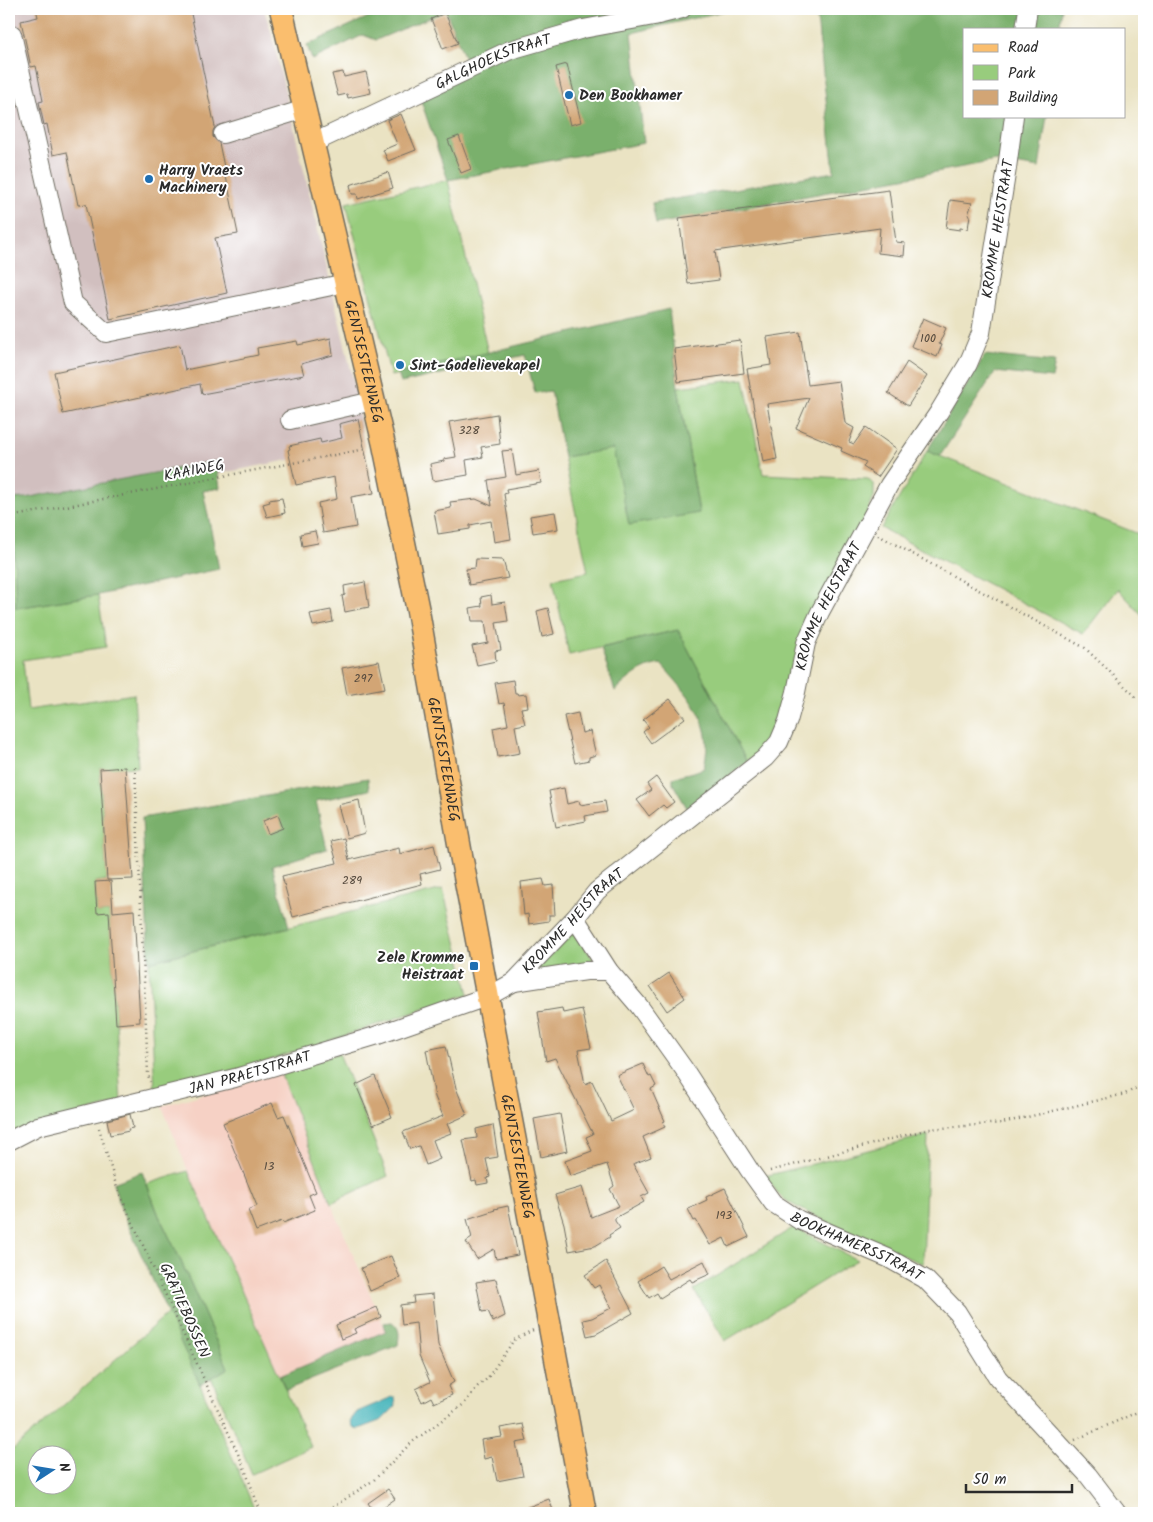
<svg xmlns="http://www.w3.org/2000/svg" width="1153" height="1522" viewBox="0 0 1153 1522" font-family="Kalam,sans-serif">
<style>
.built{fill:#f6d1c5}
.industrial{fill:#d1bfbf}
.green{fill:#98cc7d;stroke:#627c54;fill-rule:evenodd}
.forest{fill:#7ab06c;stroke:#526e4c}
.water{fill:#42b3b9;stroke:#366f72}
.building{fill:#d2a575}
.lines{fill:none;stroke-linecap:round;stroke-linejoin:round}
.minor-casing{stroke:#6e6b60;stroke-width:20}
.major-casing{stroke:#6e6b60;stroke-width:25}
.path{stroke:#6e6b60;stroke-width:2.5;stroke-dasharray:1 4;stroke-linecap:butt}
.minor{stroke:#fff;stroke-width:18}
.major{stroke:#fabe6e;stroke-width:22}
.poi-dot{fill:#1f6fb2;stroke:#fff;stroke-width:2}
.labels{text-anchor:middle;stroke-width:4;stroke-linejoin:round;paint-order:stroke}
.number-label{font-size:12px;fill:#554a3e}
.street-label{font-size:15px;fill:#2b2b2b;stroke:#fff}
.poi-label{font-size:15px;font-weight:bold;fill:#2b2b2b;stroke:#fff;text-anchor:start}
</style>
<rect width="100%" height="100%" fill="#fff"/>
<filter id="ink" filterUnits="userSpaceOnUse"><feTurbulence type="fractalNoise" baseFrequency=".02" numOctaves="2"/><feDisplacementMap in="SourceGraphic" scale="10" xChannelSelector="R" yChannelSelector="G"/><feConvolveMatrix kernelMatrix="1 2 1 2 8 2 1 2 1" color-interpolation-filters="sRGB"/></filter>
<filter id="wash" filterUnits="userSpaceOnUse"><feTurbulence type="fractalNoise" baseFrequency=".0096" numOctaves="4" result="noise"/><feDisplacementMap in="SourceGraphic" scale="20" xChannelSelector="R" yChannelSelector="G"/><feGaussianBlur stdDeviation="1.12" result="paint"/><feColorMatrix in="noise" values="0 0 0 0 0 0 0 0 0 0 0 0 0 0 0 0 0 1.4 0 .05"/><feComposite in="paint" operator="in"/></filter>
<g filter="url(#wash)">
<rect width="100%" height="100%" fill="#eae3c3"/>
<path class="built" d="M280 1072 331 1203 386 1331 280 1376 188 1171 162 1106Z"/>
<path class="industrial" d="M9 9H264L271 31 355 387 364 445 218 474 215 461 25 498 9 499Z"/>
<path class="green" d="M448 180 488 353 391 376 346 203Z
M744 379 763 474 868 479 874 485V497L780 721 768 743 747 762 678 630 569 655 553 579 588 572 564 457 613 448 699 512 678 387Z
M927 451 1144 536V617L1118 589 1083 634 881 528Z
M9 522H13L16 608 98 595 106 647 23 660 28 710 134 694 138 767 100 769 107 880 95 882 97 913 109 912 121 1102 9 1134Z
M443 889 469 994 225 1075 155 1093 149 962Z
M573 933 576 934 594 961 592 963 535 972 570 934Z
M339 1053 388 1176 331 1203 280 1072Z
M928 1135 923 1264 850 1233 795 1206 781 1197 765 1176Z
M188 1171 311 1447 252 1474 211 1377 228 1368 180 1259 159 1216 147 1184Z
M794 1227 857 1260 725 1341 694 1290Z
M168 1313 235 1463 256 1513H9V1444L14 1449ZM38 1454H68V1484H38Z"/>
<path class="forest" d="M386 9H732L632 33 644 143 448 180 418 92 468 66 446 11 376 40 363 35 312 60 307 45Z
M816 9H1062L1059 29H964V116H1047L1039 168 995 161 656 224 652 203 834 172Z
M669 309 678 387 699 513 629 525 613 449 564 457 551 391 535 393 525 355 401 383 398 374Z
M985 355 1055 362 1052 378 995 372 940 456 927 451Z
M216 461 220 488 203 491 219 569 98 595 16 608 13 523 9 522V499L25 498Z
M678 630 747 762 687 808 673 784V778C684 773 694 773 704 768 705 761 707 752 707 745 706 711 682 688 661 664 642 666 628 679 615 691L601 648Z
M368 778 369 790 316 801 327 849 272 866 289 927 149 962 142 818Z
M142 1172 159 1216 180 1259 228 1368 200 1385 122 1212 113 1183Z
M392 1322C401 1329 399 1335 398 1345L286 1390 280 1376 386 1331 384 1323Z"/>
<path class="water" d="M392 1397H395L396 1406 382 1420 358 1429 353 1427 350 1421 357 1412Z"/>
<g id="blocks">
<path class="building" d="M36 9H190L215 127 213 131V137L219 143 238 234 215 238 227 293 110 319 86 204 78 205 67 152 53 155 47 124 44 125 39 102 43 101 36 66 31 67 21 21 38 17Z
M445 13 458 43 443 49 431 19Z
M567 64 581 122 570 125 556 67Z
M343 72 344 77 366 72 371 93 348 98 347 94 338 96 332 74Z
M401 114 416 150 388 161 383 150 397 144 387 120Z
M459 136 471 169 461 173 448 140Z
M388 172 393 188 358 199 357 194H352L350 185Z
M889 190 896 242 905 243 904 256 878 253 880 228 715 251 719 280 688 284 679 218Z
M950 200 972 203 968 215H970L968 229 960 228V230L946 228Z
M923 318 946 328 939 344 942 345 937 357 911 346Z
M800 332 808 385 839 381 845 423 854 428 849 442 854 444 866 427 897 449 878 477 863 467 866 462 841 451 842 448 796 428 809 398 767 404 777 459 763 462 747 369 771 365 767 337Z
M331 338 333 355 301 364 304 375 202 394 200 384 63 414 54 372 180 345 185 370 258 355 257 348 297 341 298 345Z
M740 340 744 373 678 382 674 349Z
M907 362 927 376 908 406 888 393Z
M497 414 500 444 481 447 483 457 466 460 468 475 433 481 430 464 444 461V459L456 457 449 422Z
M358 419 374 493 351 497 356 527 323 533 318 503 337 499 334 477 296 485 288 450 290 449 289 446 320 439 321 443 342 438 339 424Z
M512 450 516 475 539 471 541 483 506 489 507 493 504 494 511 539 494 542 491 521 470 525V529L438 534 434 511 451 508 450 502 476 499 492 506 488 480 506 477 502 451Z
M282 498 285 513 267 517 263 504 270 502 269 500Z
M555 512 558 529 533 533 530 516Z
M315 531 318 543 302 546 300 534Z
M476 559 503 560 508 578 469 585 466 569 475 568Z
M365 582 369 607 345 612 342 596 345 595 344 586Z
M491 595 492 604 505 602 508 621 496 623 501 650 495 651 496 661 477 665 472 646 488 643 485 621H472L470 608 482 606 481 597Z
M548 608 554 634 542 637 537 611Z
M331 610 333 622 313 626 310 614Z
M379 661 385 688 347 695 342 668Z
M513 680 515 693H517L518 695 526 694 528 707 521 708 525 724 515 726 520 753 498 757 493 728 508 725 504 703 499 704 495 683Z
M670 699 685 718 651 743 643 732 649 727 643 720Z
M578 713 582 733 590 731 596 755 589 757V760L575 763 564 716Z
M125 767 133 879 107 880 100 769Z
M656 777 674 802 666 808 663 805 649 816 637 800 651 790 647 784Z
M564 788 567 804 579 801 580 805 605 801 607 812 585 816 586 821 556 827 549 791Z
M359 800 365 833 347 838 338 805Z
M278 815 283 828 268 834 263 821Z
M344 838 349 860 399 848 400 854 434 845 440 869 420 874 422 884 293 917 282 876 337 863 331 841Z
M543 879 545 886 553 885 555 915H549V921L529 924 528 914 524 915 521 882Z
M111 881 113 912 134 910 140 1022 116 1024 109 912 97 913 95 882Z
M669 973 685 998 667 1011 650 986Z
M562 1008 563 1013 582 1009 591 1048 578 1050 585 1084 592 1081 611 1121 634 1110 617 1075 643 1064 649 1077 651 1076 656 1086 651 1089 665 1121 663 1122 665 1127 643 1137 651 1157 633 1164 649 1193 641 1197 644 1202 615 1218V1221L620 1228 609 1235 610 1237 595 1246 569 1251 564 1224 555 1195 582 1187 591 1217 619 1206 610 1189 614 1186 607 1164 570 1176 565 1161 592 1151 586 1137 593 1134 555 1058 546 1061 538 1012Z
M446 1046 456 1088 467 1115 447 1124 451 1133 433 1140 440 1159 426 1165 419 1146 410 1149 403 1132 443 1116 435 1097 426 1050Z
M375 1076 392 1117 373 1125 356 1085Z
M272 1103 278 1117 284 1115 316 1192 309 1195 315 1210 283 1223 282 1221 256 1231 248 1210 257 1206 223 1123Z
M130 1114 133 1128 128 1129 129 1131 110 1135 107 1120Z
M560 1114 567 1151 541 1157 534 1119Z
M493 1125 498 1157 486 1159 490 1177 487 1178 488 1183 477 1185 476 1180 472 1181 463 1140 477 1138 476 1129Z
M725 1188 749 1237 728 1247 724 1238 710 1245 696 1220 694 1221 688 1209 707 1200 706 1197Z
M508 1206 518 1255 496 1259 494 1249 477 1259 466 1242 472 1238 467 1219 495 1210 494 1209Z
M391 1256 400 1278 370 1291 361 1268Z
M606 1261 633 1313 596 1334 587 1336 583 1320 592 1318 611 1308 599 1285 594 1288 585 1275Z
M704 1261 710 1274 692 1282 690 1279 660 1298 657 1293 649 1298 638 1281 661 1266 669 1279Z
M496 1279 505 1316 493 1322 488 1311 482 1312 476 1282Z
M433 1294 438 1345 454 1382 448 1386 452 1395 434 1403 431 1397 422 1402 416 1389 430 1382 419 1356 416 1323 402 1325 400 1305 414 1303 413 1296Z
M377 1307 381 1317 354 1329 356 1333 341 1339 336 1325Z
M523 1424 527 1441 516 1443 523 1476 497 1481 492 1457 484 1459 481 1440 502 1437 500 1428Z
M388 1489 395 1499 375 1513 368 1503Z
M549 1499 554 1513H515V1512Z"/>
</g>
</g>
<g filter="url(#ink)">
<use href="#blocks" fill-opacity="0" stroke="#6e6b60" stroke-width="1"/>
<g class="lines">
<g class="minor-casing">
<g id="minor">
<path d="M1025 29 1028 9"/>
<path d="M12 34 73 303 106 333 346 283"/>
<path d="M223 134 305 109"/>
<path id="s1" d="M313 143 510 50 583 29 654 16 682 9"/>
<path d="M290 420 373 401"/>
<path id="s2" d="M575 918 609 971 639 1006 684 1069 750 1171 773 1203 799 1220 888 1258 925 1279 957 1312 998 1378 1088 1475 1117 1513"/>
<path d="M514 982 586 971H609"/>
<path id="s3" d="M9 1141 38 1126 235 1078 375 1036 489 996 514 982 575 918 597 891 765 758 779 742 788 721 796 692 806 643 820 612 889 485 939 412 968 364 981 333 1007 168 1014 116"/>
</g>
</g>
<g class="major-casing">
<g id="major">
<path id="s4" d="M281 9 384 445 418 611 461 855 585 1513"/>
</g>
</g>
<path class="path" d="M9 517 366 449
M878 535 1085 648 1136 697
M135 767 148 1074 150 1082
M99 1128 117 1188 244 1467 261 1513
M770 1171 929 1129 1002 1123 1125 1094 1144 1084
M1075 1440 1144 1409
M324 1513 374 1480 411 1443 464 1404 478 1386 487 1379 514 1340 533 1330"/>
<use href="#minor" class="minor"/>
<use href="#major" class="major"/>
</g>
</g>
<g class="poi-dot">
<circle cx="569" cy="95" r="5"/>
<circle cx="149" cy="179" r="5"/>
<circle cx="400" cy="365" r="5"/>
<rect x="469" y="961" width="10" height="10" rx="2.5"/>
</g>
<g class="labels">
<g class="number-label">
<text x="928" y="342">100</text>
<text x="469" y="434">328</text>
<text x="363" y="682">297</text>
<text x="352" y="884">289</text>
<text x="269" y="1170">13</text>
<text x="724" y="1219">193</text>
</g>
<g class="street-label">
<text dy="5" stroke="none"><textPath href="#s1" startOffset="198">GALGHOEKSTRAAT</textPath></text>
<text dy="5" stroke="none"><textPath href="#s3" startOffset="1455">KROMME HEISTRAAT</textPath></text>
<text dy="5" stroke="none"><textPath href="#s4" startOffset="362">GENTSESTEENWEG</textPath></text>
<text transform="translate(194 470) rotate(-11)" y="5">KAAIWEG</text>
<text dy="5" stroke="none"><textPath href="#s3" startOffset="1035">KROMME HEISTRAAT</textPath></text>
<text dy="5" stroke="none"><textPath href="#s4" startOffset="768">GENTSESTEENWEG</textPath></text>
<text dy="5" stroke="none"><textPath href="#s3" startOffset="616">KROMME HEISTRAAT</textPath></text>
<text dy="5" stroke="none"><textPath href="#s3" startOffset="251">JAN PRAETSTRAAT</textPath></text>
<text dy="5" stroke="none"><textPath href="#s4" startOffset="1172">GENTSESTEENWEG</textPath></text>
<text dy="5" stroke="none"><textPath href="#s2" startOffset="442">BOOKHAMERSSTRAAT</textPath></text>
<text transform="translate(185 1310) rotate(66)" y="5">GRATIEBOSSEN</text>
</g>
<g class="poi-label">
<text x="579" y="100">Den Bookhamer</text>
<text x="159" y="175">Harry Vraets<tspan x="159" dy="17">Machinery</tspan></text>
<text x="410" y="370">Sint-Godelievekapel</text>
<text x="464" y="962" text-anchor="end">Zele Kromme<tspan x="464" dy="17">Heistraat</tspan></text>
</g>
</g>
<rect width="1153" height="1522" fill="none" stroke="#fff" stroke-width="30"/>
<rect x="963" y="28" width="162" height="90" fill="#ffffff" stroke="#aaaaaa"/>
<rect x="973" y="44" width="25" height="8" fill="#fabe6e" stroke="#aaaaaa"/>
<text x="1008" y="52" font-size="15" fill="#2b2b2b">Road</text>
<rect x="973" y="65" width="25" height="15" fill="#98cc7d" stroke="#aaaaaa"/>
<text x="1008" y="78" font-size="15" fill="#2b2b2b">Park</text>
<rect x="973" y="90" width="25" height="15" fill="#d2a575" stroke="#aaaaaa"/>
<text x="1008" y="102" font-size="15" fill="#2b2b2b">Building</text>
<g transform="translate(52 1470) rotate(78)"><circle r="24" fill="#ffffff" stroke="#aaaaaa"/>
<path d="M0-4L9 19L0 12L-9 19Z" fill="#1f6fb2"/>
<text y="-8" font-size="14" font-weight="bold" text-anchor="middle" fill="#2b2b2b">N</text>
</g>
<path d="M966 1484v8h106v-8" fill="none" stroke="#2b2b2b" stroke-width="2.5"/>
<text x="973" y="1484" font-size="15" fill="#2b2b2b" stroke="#ffffff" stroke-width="4" paint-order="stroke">50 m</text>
</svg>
